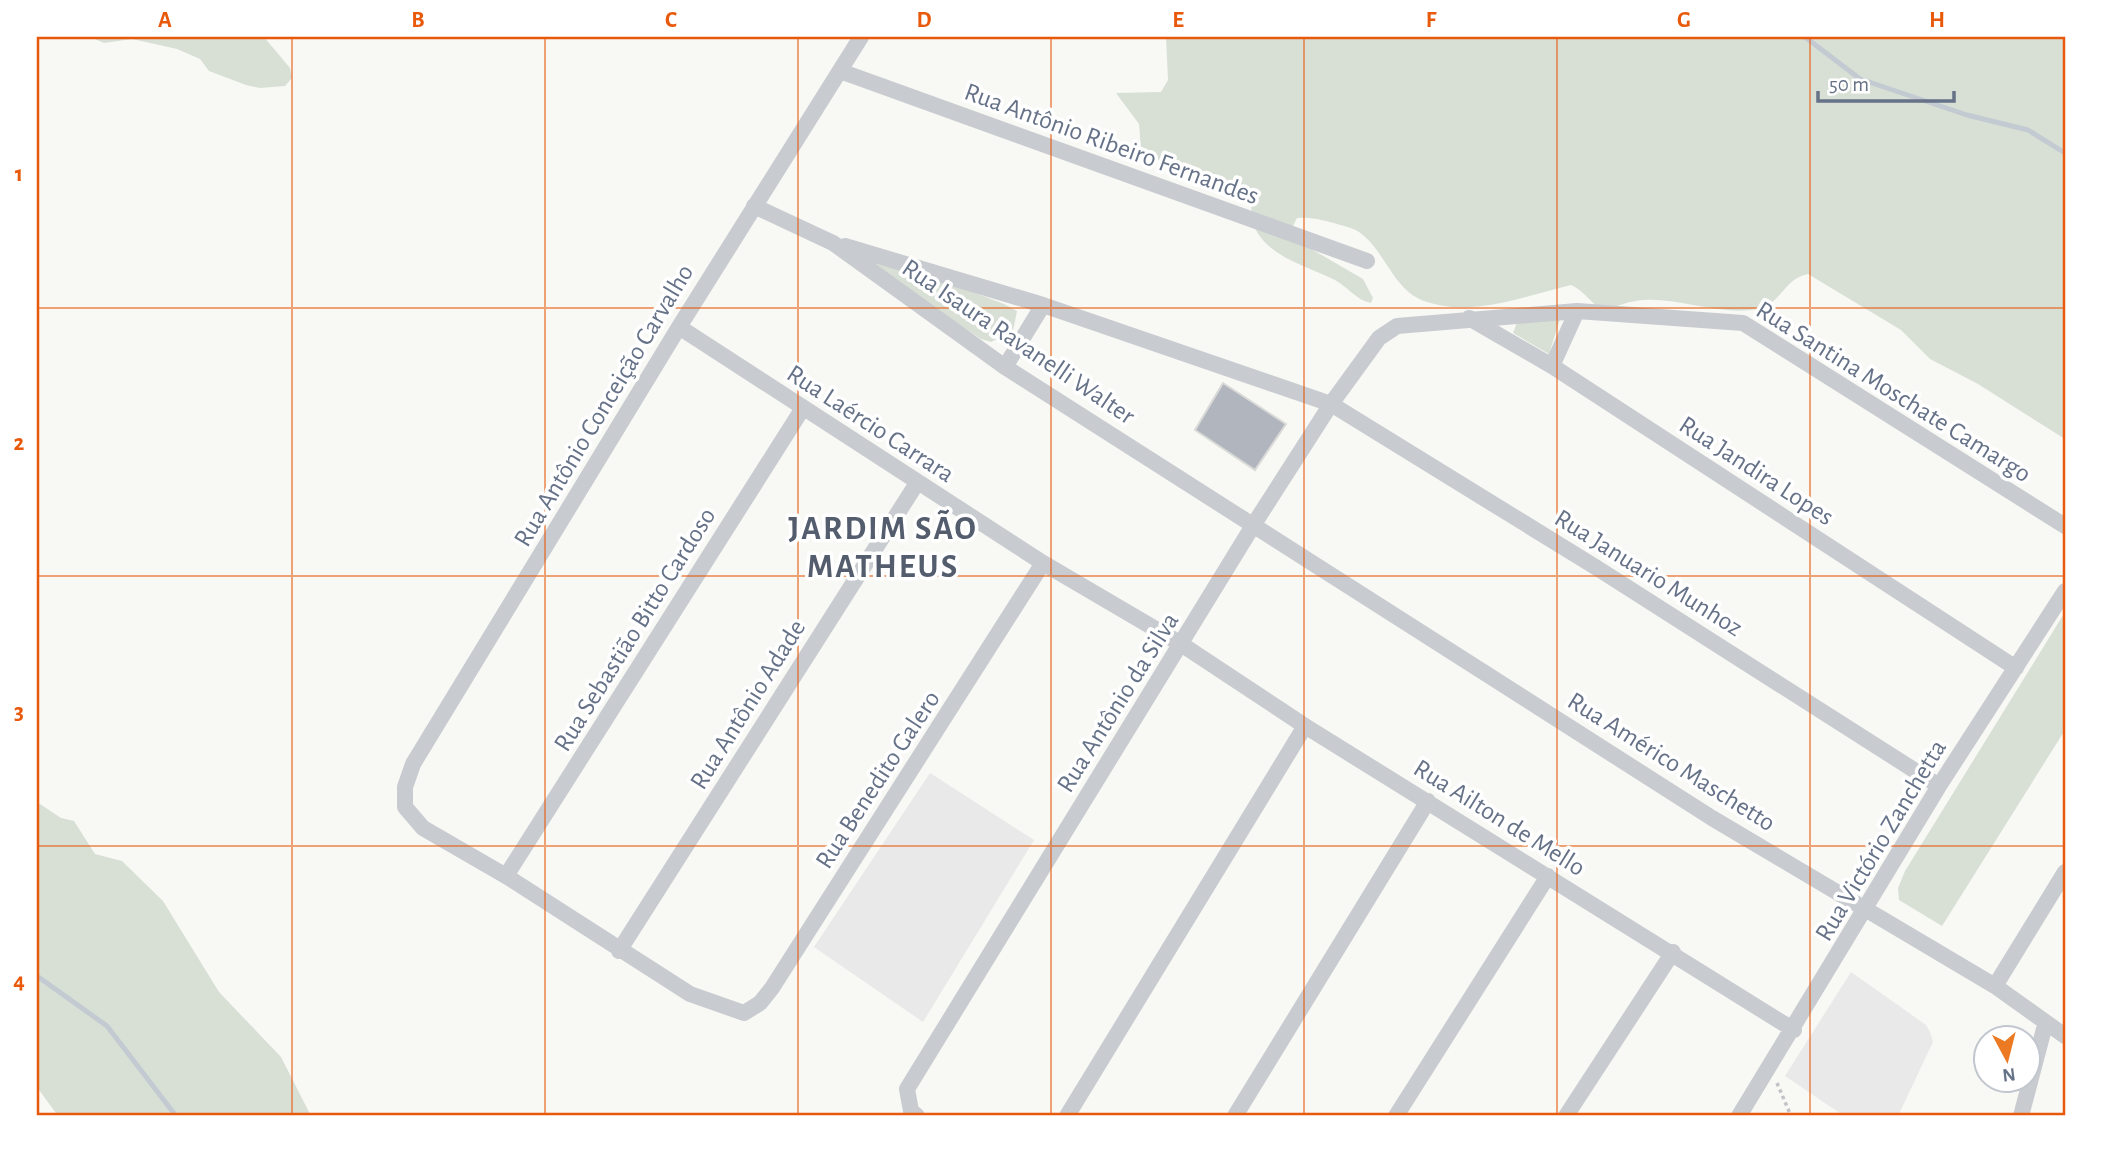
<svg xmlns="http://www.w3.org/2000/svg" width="2102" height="1153" viewBox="0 0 2102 1153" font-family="'Alegreya Sans',sans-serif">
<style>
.built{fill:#e9e9e9}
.green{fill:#d8e0d6}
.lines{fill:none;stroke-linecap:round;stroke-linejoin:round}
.stream{stroke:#c3cad1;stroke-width:5}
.building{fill:#b1b6be;stroke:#dadad8;stroke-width:2}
.path{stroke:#c2c3c6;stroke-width:3.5;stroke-dasharray:3.5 3.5;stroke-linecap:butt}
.minor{stroke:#c8cbcf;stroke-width:16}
.grid{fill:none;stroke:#e8590c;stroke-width:2;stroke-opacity:0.55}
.labels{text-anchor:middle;stroke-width:7;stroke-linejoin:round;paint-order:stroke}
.street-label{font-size:26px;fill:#667288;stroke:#fff}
.district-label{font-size:33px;font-weight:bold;letter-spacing:2px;fill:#545d6d;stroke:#fff}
.neatline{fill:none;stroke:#e8590c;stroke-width:2.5}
.grid-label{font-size:23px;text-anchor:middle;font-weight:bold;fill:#e8590c}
</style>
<rect width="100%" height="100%" fill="#f8f8f5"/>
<path class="built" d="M930 773 1034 840 923 1022 814 947Z
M1851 972 1926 1025 1930 1032 1933 1042 1898 1116H1844L1785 1076Z"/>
<path class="green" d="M90 37H264L290 68 292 78 285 86 260 88 246 85 209 71 200 59 177 49 132 39 104 43Z
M1166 37H2065V439L1978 384 1930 359 1901 330 1808 274C1783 279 1781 305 1757 309 1719 316 1682 298 1645 300 1631 300 1616 307 1603 310 1590 303 1585 291 1571 285 1525 296 1471 318 1424 301 1392 289 1386 251 1359 232 1352 227 1342 226 1334 223 1321 220 1311 217 1297 218L1292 228 1294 239 1363 279 1373 298 1371 303C1356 300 1348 287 1335 280 1310 267 1273 259 1257 232 1253 225 1252 214 1251 206L1211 190 1196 175 1154 158 1141 149 1139 124 1116 93 1161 92 1168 80Z
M884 258 1004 304 1017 311 1013 331 991 342 981 339 870 266 872 259Z
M1560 319 1549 354 1513 333 1518 320Z
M2065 612V730L1942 926 1899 900 1898 888 1905 871Z
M37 802 61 818 74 821 95 854 122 861 163 901 219 992 281 1057 311 1116H58L37 1087Z"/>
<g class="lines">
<path class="stream" d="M1805 37 1860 79 1967 115 2028 130 2065 153
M37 976 107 1026 176 1116"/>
</g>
<path class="building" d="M1223 383 1286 424 1255 470 1195 430Z"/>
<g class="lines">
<path class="path" d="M1777 1083 1791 1116"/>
<path class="minor" d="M861 37 679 327 413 764 405 787V807L423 828 506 876 690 994 744 1013 760 1003 772 988 1043 563
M840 71 1367 261
M754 206 833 243 1005 367 1712 818 1995 986 2065 1036
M845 246 1043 305 1331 404 1597 568 1939 786
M1469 318 1552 366 2016 668
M679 327 1043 563 1181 644 1305 726 1794 1030
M1552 366 1577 311
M1005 367 1043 305
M506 876 803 408
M619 951 917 483
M1995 986 2065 872
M917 1116 911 1111 907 1089 1254 524 1331 404 1379 338 1397 326 1577 311 1743 323 2065 526
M1067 1116 1305 726
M1235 1116 1428 801
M1396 1116 1548 876
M1566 1116 1673 952
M1739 1116 1939 786 2065 591
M2021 1116 2045 1025"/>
</g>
<path class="grid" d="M292 37V1116M545 37V1116M798 37V1116M1051 37V1116M1304 37V1116M1557 37V1116M1810 37V1116M37 308H2065M37 576H2065M37 846H2065"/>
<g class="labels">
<g class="street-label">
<text transform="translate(1112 143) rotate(20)" y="9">Rua Antônio Ribeiro Fernandes</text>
<text transform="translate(1019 341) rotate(34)" y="9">Rua Isaura Ravanelli Walter</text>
<text transform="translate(1894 391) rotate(32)" y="9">Rua Santina Moschate Camargo</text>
<text transform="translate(603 405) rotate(-59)" y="9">Rua Antônio Conceição Carvalho</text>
<text transform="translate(871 423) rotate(33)" y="9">Rua Laércio Carrara</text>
<text transform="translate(1757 470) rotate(33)" y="9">Rua Jandira Lopes</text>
<text transform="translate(1649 572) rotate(32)" y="9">Rua Januario Munhoz</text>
<text transform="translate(634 629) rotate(-58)" y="9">Rua Sebastião Bitto Cardoso</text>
<text transform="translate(1117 702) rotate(-58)" y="9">Rua Antônio da Silva</text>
<text transform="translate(747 704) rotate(-58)" y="9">Rua Antônio Adade</text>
<text transform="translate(1672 761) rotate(32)" y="9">Rua Américo Maschetto</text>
<text transform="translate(877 779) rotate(-57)" y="9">Rua Benedito Galero</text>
<text transform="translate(1500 817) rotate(32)" y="9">Rua Ailton de Mello</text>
<text transform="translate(1880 840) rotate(-59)" y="9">Rua Victório Zanchetta</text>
</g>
<g class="district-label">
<text x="883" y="539">JARDIM SÃO<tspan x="883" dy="38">MATHEUS</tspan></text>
</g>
</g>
<rect width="2102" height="1153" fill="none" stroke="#ffffff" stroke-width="77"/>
<g transform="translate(2007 1059) rotate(173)"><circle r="33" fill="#ffffff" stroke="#c2c7cf" stroke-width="2"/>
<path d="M0-5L12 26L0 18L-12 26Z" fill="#eb7a22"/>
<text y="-10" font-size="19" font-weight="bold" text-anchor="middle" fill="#667288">N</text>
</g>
<path d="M1818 91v10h136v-10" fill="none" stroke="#667288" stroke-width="3.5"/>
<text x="1829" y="91" font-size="21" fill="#667288" stroke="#ffffff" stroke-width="5" paint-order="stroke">50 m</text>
<rect x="38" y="38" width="2026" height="1076" class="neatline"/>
<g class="grid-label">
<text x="165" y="27">A</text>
<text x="418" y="27">B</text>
<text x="671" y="27">C</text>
<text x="924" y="27">D</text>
<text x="1178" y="27">E</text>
<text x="1431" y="27">F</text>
<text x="1684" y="27">G</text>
<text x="1937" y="27">H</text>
<text x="19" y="181">1</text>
<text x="19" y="450">2</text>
<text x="19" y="719">3</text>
<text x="19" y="988">4</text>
</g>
</svg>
